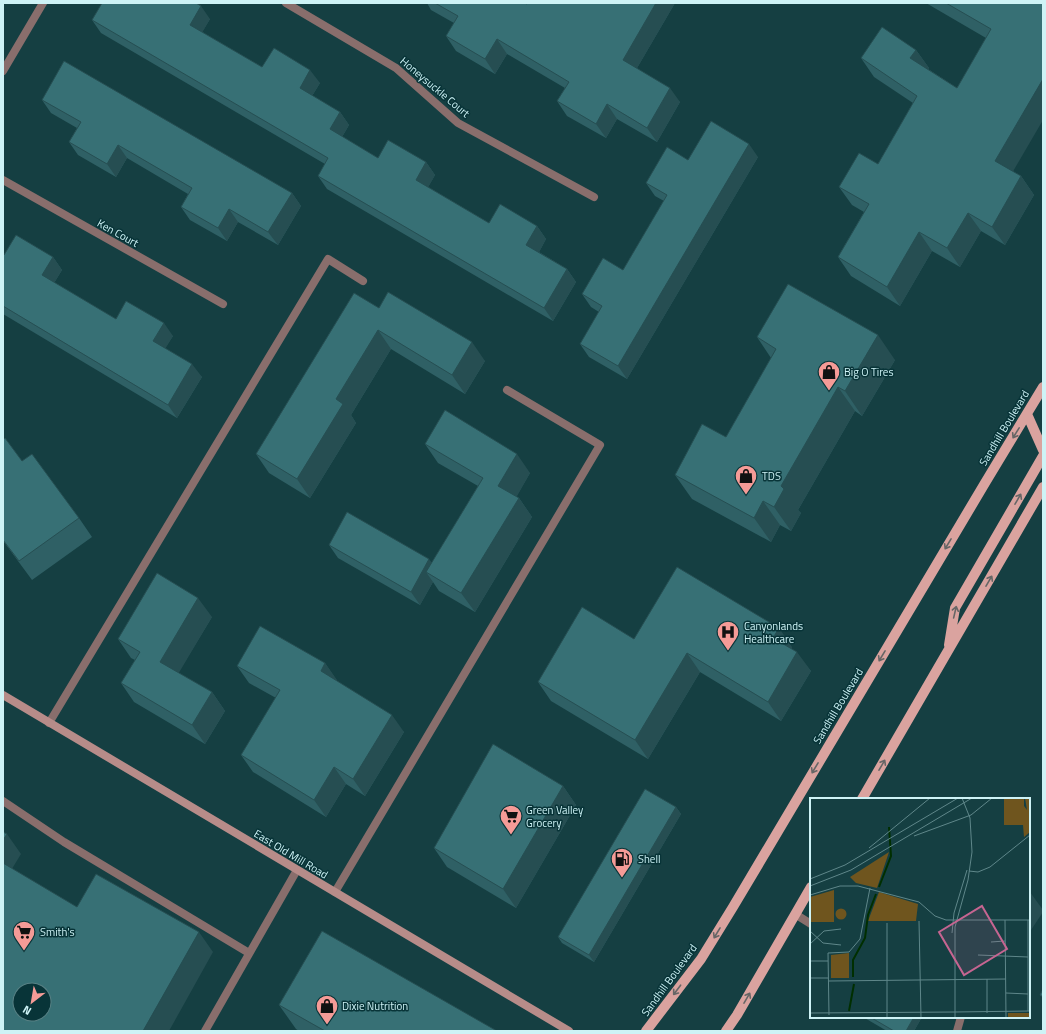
<svg xmlns="http://www.w3.org/2000/svg" width="1046" height="1034" viewBox="0 0 1046 1034" font-family="'Titillium Web',sans-serif">
<style>
.lines{fill:none;stroke-linecap:round;stroke-linejoin:round}
.lane{stroke:#896e6c;stroke-width:8}
.street{stroke:#896e6c;stroke-width:8}
.secondary{stroke:#b78c89;stroke-width:8}
.primary{stroke:#daa39f;stroke-width:10}
.wall{fill:#2f6065}
.shaded-wall{fill:#264e52}
.building{fill:#377075;stroke:#264e52;fill-rule:evenodd}
.oneway{stroke:#666}
.labels{text-anchor:middle;stroke-width:3;stroke-linejoin:round;paint-order:stroke}
.street-label{font-size:11px;fill:#cef3f6;stroke:#083438}
.poi-label{font-size:11px;fill:#cef3f6;stroke:#083438;text-anchor:start}
.inset-river{fill:none;stroke:#002f00;stroke-width:2}
.inset-road{fill:none;stroke:#5f878a;stroke-width:1}
.view{fill:#c66591;fill-opacity:0.15;stroke:#c66591;stroke-width:2}
.inset-edge{fill:none;stroke:#cef3f6;stroke-width:2}
</style>
<rect width="100%" height="100%" fill="#153f42"/>
<g class="lines">
<path class="lane" d="M49 723 328 259 363 281
M3 801 64 842 249 953
M335 892 600 445 507 390
M795 914 811 924
M205 1031 297 870
M957 1031 961 1017"/>
<path class="street" d="M286 3 396 68 458 123 594 197
M3 71 43 3
M3 180 223 304"/>
<path class="secondary" d="M3 695 569 1031"/>
<path class="primary" d="M1027 414 1043 450
M949 645 955 608 1043 456
M862 799 1043 487
M646 1031 701 959 733 907 985 483 1043 387
M726 1031 737 1015 811 887"/>
</g>
<path class="wall" d="M427 3H525L527 4 528 3H675L637 68 680 102 657 142 617 119 606 138 567 116 557 101 565 88 507 54 495 74 456 51 446 36 454 23 431 10Z
M926 3H1043L1013 172 1021 176 1034 195 1005 245 981 231 960 267 932 251 900 306 851 276 838 257 864 212 852 205 839 187 878 164 913 103 874 77 861 58 916 50 929 68 928 69 957 88 986 38Z
M210 19 202 32 262 67 320 83 312 96 340 112 349 125 342 137 378 158 426 162 435 175 428 187 489 223 537 226 546 239 539 252 567 269 576 282 553 321 327 189 318 176 325 164 101 33 92 20Z
M42 100 292 193 301 206 278 245 238 222 227 241 190 220 181 207 188 194 127 158 116 177 78 155 69 142 77 128 51 113Z
M758 157 627 379 589 357 580 344 599 312 591 307 582 294 623 270 664 201 655 196 646 183 688 160Z
M3 254 4 255 53 257 62 270 54 283 116 319 173 336 165 348 202 377 177 418 3 314Z
M379 308 485 361 465 394 391 349 351 415 356 423 310 498 269 473 256 454Z
M757 337 895 360 862 416 855 411 798 510 801 513 791 531 780 525 771 542 692 499 675 475 726 437 771 358Z
M3 440 22 461 79 518 92 537 32 580 4 542 3 543Z
M425 444 530 473 516 497 519 498 532 517 475 612 439 591 433 582 420 605 338 558 329 545 432 563 478 486 438 463Z
M212 617 178 673 212 692 225 711 205 744 134 702 121 683 135 660 131 658 118 639Z
M634 639 792 647 791 648 811 671 781 721 700 672 648 759 551 701 538 682Z
M325 663 337 681 404 732 365 796 346 784 326 817 253 772 241 755 276 698 249 683 237 666Z
M563 786 576 805 516 908 447 867 434 848Z
M676 807 681 814 594 962 562 943 558 937Z
M279 1005 497 1031H299L296 1029Z
M863 1017H922L914 1031H887Z"/>
<path class="shaded-wall" d="M656 3H675L633 75 623 60Z
M201 6 210 19 199 38 190 25Z
M497 39 507 54 495 74 485 59Z
M916 50 929 68 923 76 910 58Z
M310 70 320 83 309 101 300 88Z
M1043 79V120L1008 180 995 161Z
M670 88 680 102 657 142 647 128Z
M607 104 617 119 606 138 596 124Z
M340 112 349 125 339 142 330 129Z
M749 144 758 157 627 379 618 366Z
M118 145 127 158 116 177 107 164Z
M426 162 435 175 425 193 416 180Z
M1021 176 1034 195 1005 245 992 227Z
M292 193 301 206 278 245 268 232Z
M229 209 238 222 227 241 218 228Z
M968 213 981 231 960 267 947 248Z
M537 226 546 239 536 258 526 245Z
M919 232 932 251 900 306 887 287Z
M53 257 62 270 51 288 42 275Z
M567 269 576 282 553 321 544 308Z
M164 323 173 336 162 354 153 341Z
M378 330 391 349 351 415 356 423 310 498 297 479 336 399Z
M878 335 895 360 862 416 845 391Z
M472 342 485 361 465 394 452 375Z
M192 364 202 377 177 418 168 405Z
M838 387 855 411 798 510 801 513 791 531 774 507 781 486Z
M517 454 530 473 512 505 498 486Z
M519 498 532 517 475 612 461 593Z
M763 501 780 525 771 542 754 518Z
M429 559 439 572H426L433 582 420 605 411 592Z
M198 598 212 617 174 681 160 662Z
M779 628 792 647 787 657 773 638Z
M797 652 811 671 781 721 768 702Z
M687 653 700 672 648 759 635 740Z
M325 663 337 680 333 688 321 671Z
M212 692 225 711 205 744 192 725Z
M392 715 404 732 365 796 353 779Z
M334 767 346 784 326 817 314 800Z
M563 786 576 805 516 908 503 889Z
M676 807 681 814 594 962 589 955Z
M7 834 21 854 7 877 3 871V840Z
M1030 892 1043 910V912L1029 933V894Z
M199 932 213 952 169 1031H143Z
M914 1017H922L914 1031H906Z"/>
<path class="building" d="M102 3H196L201 6 190 25 262 67 274 48 310 70 300 88 340 112 330 129 378 158 388 140 426 162 416 180 489 223 500 204 537 226 526 245 567 269 544 308 318 176 328 158 92 20Z
M435 3H525L527 4 528 3H656L623 60 670 88 647 128 607 104 596 124 557 101 569 82 497 39 485 59 446 36 458 16Z
M946 3H1043V79L995 161 1021 176 992 227 968 213 947 248 919 232 887 287 838 257 869 204 839 187 859 153 878 164 917 96 861 58 882 27 916 50 910 58 957 88 991 29Z
M64 61 292 193 268 232 229 209 218 228 181 207 192 188 118 145 107 164 69 142 81 122 42 100Z
M711 121 749 144 618 366 580 344 602 306 582 294 603 258 623 270 667 195 646 183 667 147 688 160Z
M16 235 53 257 42 275 116 319 126 301 164 323 153 341 192 364 168 405 3 306V254L4 255Z
M788 284 878 335 845 391 838 387 781 486 784 489 774 507 763 501 754 518 675 475 702 424 726 437 776 349 757 337Z
M388 292 472 342 452 375 378 330 336 399 343 404 297 479 256 454 354 293 379 308Z
M445 410 517 454 498 486 519 498 461 593 426 572 483 478 425 444Z
M5 438 22 461 32 454 79 518 19 561 3 540V440Z
M347 512 429 559 411 592 329 545Z
M677 567 779 628 773 638 797 652 768 702 687 653 635 740 538 682 582 607 634 639Z
M157 573 198 598 160 662 212 692 192 725 121 683 140 652 118 639Z
M260 626 325 663 321 671 392 715 353 779 334 767 314 800 241 755 280 690 237 666Z
M493 744 563 786 503 889 434 848Z
M645 789 676 807 589 955 558 937Z
M3 832 7 834 3 840Z
M3 863 77 907 96 874 199 932 143 1031H3ZM20 990H44V1014H20Z
M322 931 497 1031H325L279 1005Z
M1043 989V997L1040 995Z
M870 1017H914L906 1031H894Z"/>
<defs><path id="oneway-shaft" d="M-6 0H5M1.5-3L5.5 0L1.5 3" fill="none" stroke-width="1.6" stroke-linecap="round" stroke-linejoin="round"/></defs>
<g class="oneway">
<use href="#oneway-shaft" transform="translate(1016 433) rotate(122)"/>
<use href="#oneway-shaft" transform="translate(1018 499) rotate(-60)"/>
<use href="#oneway-shaft" transform="translate(948 544) rotate(121)"/>
<use href="#oneway-shaft" transform="translate(989 581) rotate(-60)"/>
<use href="#oneway-shaft" transform="translate(955 612) rotate(-77)"/>
<use href="#oneway-shaft" transform="translate(882 656) rotate(121)"/>
<use href="#oneway-shaft" transform="translate(882 765) rotate(-60)"/>
<use href="#oneway-shaft" transform="translate(815 768) rotate(121)"/>
<use href="#oneway-shaft" transform="translate(717 933) rotate(121)"/>
<use href="#oneway-shaft" transform="translate(677 990) rotate(127)"/>
<use href="#oneway-shaft" transform="translate(747 998) rotate(-60)"/>
</g>
<defs>
<g id="shop-pin" transform="scale(1.15)"><path d="M0 17L-7.5 6A9.5 9.5 0 1 1 7.5 6Z" fill="#f59b97" stroke="#083438"/><path d="M-5-2.5h2.3a2.7 3.5 0 0 1 5.4 0H5L5.5 6h-11ZM-1.5-2.5h3a1.5 2.3 0 0 0-3 0Z" fill="#111"/></g>
<g id="hospital-pin" transform="scale(1.15)"><path d="M0 17L-7.5 6A9.5 9.5 0 1 1 7.5 6Z" fill="#f59b97" stroke="#083438"/><path d="M-5-5h3v3.5h4V-5h3V5h-3V1.5h-4V5h-3Z" fill="#111"/></g>
<g id="supermarket-pin" transform="scale(1.15)"><path d="M0 17L-7.5 6A9.5 9.5 0 1 1 7.5 6Z" fill="#f59b97" stroke="#083438"/><path d="M-6-5.5h2.5l.6 2H6L4.5 2H-2.5L-4.4-4H-6ZM-1.5 3.2a1.3 1.3 0 1 0 .1 0ZM3 3.2a1.3 1.3 0 1 0 .1 0Z" fill="#111"/></g>
<g id="fuel-pin" transform="scale(1.15)"><path d="M0 17L-7.5 6A9.5 9.5 0 1 1 7.5 6Z" fill="#f59b97" stroke="#083438"/><path d="M-5.5-6h7V0h2V4h1.3V-2.5L3-4.5l.8-.8L6-3V5H2.5V1h-1V6h-7ZM-4.2-4.7v3.2H.2V-4.7Z" fill="#111"/></g>
</defs>
<g fill-rule="evenodd">
<use href="#shop-pin" x="829" y="372"/>
<use href="#shop-pin" x="746" y="476"/>
<use href="#hospital-pin" x="728" y="632"/>
<use href="#supermarket-pin" x="511" y="816"/>
<use href="#fuel-pin" x="622" y="859"/>
<use href="#supermarket-pin" x="24" y="932"/>
<use href="#shop-pin" x="327" y="1006"/>
</g>
<g class="labels">
<g class="street-label">
<text transform="translate(435 87) rotate(40)" y="4">Honeysuckle Court</text>
<text transform="translate(118 233) rotate(29)" y="4">Ken Court</text>
<text transform="translate(1004 428) rotate(-59)" y="4">Sandhill Boulevard</text>
<text transform="translate(838 706) rotate(-59)" y="4">Sandhill Boulevard</text>
<text transform="translate(291 854) rotate(31)" y="4">East Old Mill Road</text>
<text transform="translate(669 980) rotate(-54)" y="4">Sandhill Boulevard</text>
</g>
<g class="poi-label">
<text x="844" y="376">Big O Tires</text>
<text x="762" y="480">TDS</text>
<text x="744" y="630">Canyonlands<tspan x="744" dy="13">Healthcare</tspan></text>
<text x="526" y="814">Green Valley<tspan x="526" dy="13">Grocery</tspan></text>
<text x="638" y="863">Shell</text>
<text x="40" y="936">Smith's</text>
<text x="342" y="1010">Dixie Nutrition</text>
</g>
</g>
<g transform="translate(810 798)">
<rect width="220" height="220" fill="#153f42"/>
<path d="M194 0H214V8L217 12 215 0H220V34L214 39 213 27H194ZM79 54 67 90 46 85 40 79ZM24 92V124H0V99ZM69 94 108 106 106 123H58ZM25.5 116a5.5 5.5 0 1 1 11 0a5.5 5.5 0 1 1-11 0ZM39 155V180H21V157ZM198 215H220V220H198Z" fill="#6f551e"/>
<path class="inset-river" d="M69 89 81 58 79 29M43 179V162L55 140 58 117 66 96M39 213 44 186"/>
<path class="inset-road" d="M104 38 161 17 182 0M59 50 120 0M159 73 168 74 180 69 220 37M0 81 35 67 148 0M0 88 41 72 162 0M0 97 30 88H48L109 104 125 118 136 122H220M195 122 196 220M109 123 111 220M0 133 13 145 31 147M142 135 144 115 157 72M181 144 195 143M0 146 14 133 31 131M168 157 218 159M0 163H18M0 180H18M177 181V215M19 183 196 181M196 195 218 196M218 213V122M145 214 220 213M0 215 145 214M19 217 18 155 39 154 50 141 60 90M77 220V125M145 220V129L158 82 162 54 160 20 152 0"/>
<path class="view" d="M172 108 197 151 154 177 129 134Z"/>
<rect width="220" height="220" class="inset-edge"/>
</g>
<rect width="1046" height="1034" fill="none" stroke="#cef3f6" stroke-width="8"/>
<g transform="translate(32 1002) rotate(211)"><circle r="19" fill="#083438" stroke="#578084"/>
<path d="M0-3L7 15L0 10L-7 15Z" fill="#f59b97"/>
<text y="-6" font-size="11" font-weight="bold" text-anchor="middle" fill="#cef3f6">N</text>
</g>
</svg>
